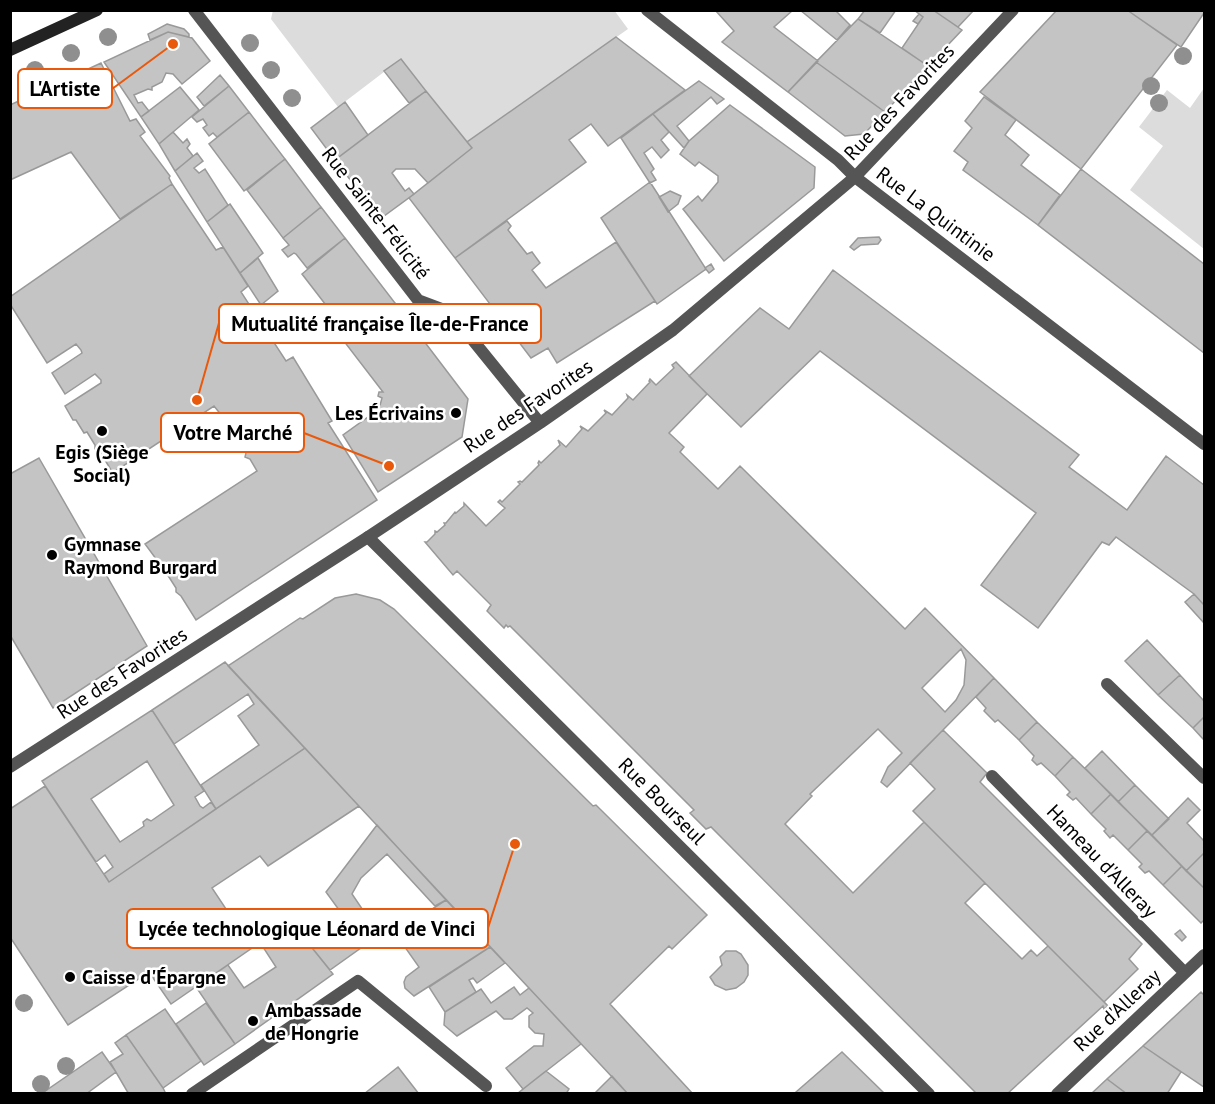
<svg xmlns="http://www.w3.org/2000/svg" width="1215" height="1104" viewBox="0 0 1215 1104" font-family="'PT Sans',sans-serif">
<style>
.green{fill:#dcdcdc}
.building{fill:#c4c4c4;stroke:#999;stroke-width:1.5;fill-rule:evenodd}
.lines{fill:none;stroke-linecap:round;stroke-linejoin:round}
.lane{stroke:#555;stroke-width:12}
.street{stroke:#555;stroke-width:12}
.secondary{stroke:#222;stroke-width:12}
.tree{fill:#8f8f8f}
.poi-dot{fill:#000;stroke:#fff;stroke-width:2}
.labels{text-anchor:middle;stroke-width:5;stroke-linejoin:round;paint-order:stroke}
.street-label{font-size:20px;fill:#000;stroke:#fff}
.poi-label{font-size:20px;font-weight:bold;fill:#000;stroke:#fff;text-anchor:start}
.leader{fill:none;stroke:#e8590c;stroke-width:2}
.callout-dot{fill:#e8590c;stroke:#fff;stroke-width:2}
.callout{fill:#fff;stroke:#e8590c;stroke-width:2}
.callout-label{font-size:21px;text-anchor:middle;font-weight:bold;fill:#000}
</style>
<rect width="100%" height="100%" fill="#fff"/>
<path class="green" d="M273 10H614L628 29 467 142 401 59 338 107 271 19Z
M1204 88V249L1130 190 1163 146 1139 127 1167 90 1190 108Z"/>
<path class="building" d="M715 10H793L774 27 818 61 788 92 722 42 734 31Z
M800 10H835L850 25 837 40Z
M865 10H896L880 33 858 19Z
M914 10H933L962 30 928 66 902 48 923 17Z
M933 10H974L958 27Z
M1057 10H1127L1177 45 1081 169 980 92Z
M1127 10H1204V13L1181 47Z
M919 14 923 17 918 24 913 21Z
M858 19 928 66 885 112 816 62Z
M167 24 184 29 189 34V37L168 32 150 40 148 34Z
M168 32 192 38 210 61 182 84 173 74 166 73 162 82 152 87V90L148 89 134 95 138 103 142 102 149 111 141 117 104 62Z
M616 37 685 90 608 146 591 124 569 140 586 162 455 258 409 198 472 148 467 142Z
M401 59 426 91 409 103 384 71Z
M816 62 885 112 864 134 845 136 788 92Z
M101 63 130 121 136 119 145 132 140 136 170 176 169 178 172 184 120 219 71 152 10 180V105Z
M220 75 229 86 204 106 197 97Z
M699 81 724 99 717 104 711 97 677 126 689 141 684 148 653 114Z
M229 86 249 112 217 137 213 133 209 136 203 128 207 125 203 119 197 122 192 117Z
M180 87 199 110 159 144 141 117Z
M426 91 472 148 428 183 415 169H396L392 173 405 191 409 188 414 194 380 219 335 160Z
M984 97 1016 120 1005 135 1029 155 1021 165 1060 195 1038 225 963 170 968 162 954 151 972 128 965 121Z
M345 102 368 135 335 160 311 128Z
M730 105 815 167 814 188 724 261 683 209 698 196 702 201 718 182V176L699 162 695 166 680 154 689 141Z
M249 112 285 159 244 191 209 144Z
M653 114 669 132 661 140 669 150 661 158 652 147 644 153 654 169 651 172 656 180 650 183 621 138Z
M173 132 183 143 187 139 190 144 187 148 193 156 175 171 159 144Z
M197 153 203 161 194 168 199 173 205 169 228 205 207 222 175 171Z
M285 159 321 207 283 238 247 190Z
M1081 169 1204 264V353L1038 225Z
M650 182 706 269 657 304 601 218Z
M172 184 216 250 223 247 248 286 241 292 286 361 293 357 332 421 328 423 377 500 196 620 181 596 176 592V588L167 574 164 575 165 571 145 544 257 471 250 459 245 457 246 453 226 422 221 419 222 416 214 406 111 474 109 471 111 470 99 450 95 449V445L87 432 84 433 76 420H73L65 406 101 383V380L95 374 65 394 52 373 82 353 81 350 76 344 47 363 10 304V297Z
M670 191 681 196 678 204 668 212 659 197Z
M230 204 263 253 240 273 207 222Z
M321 207 345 238 307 268 296 254 294 253 288 257 282 250 289 245 283 238Z
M507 221 511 226 508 230 527 254 532 252 540 263 532 270 546 288 616 242 655 301 557 363 548 348 531 358 455 258Z
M879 237 881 240 878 244 861 245 854 250 850 247 858 238Z
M345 238 395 303 349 335 302 274Z
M258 258 278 291 261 305 240 273Z
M711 264 714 269 709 273 705 268Z
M833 270 1079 455 1069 467 1127 510 1166 456 1204 485V605L1194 594 1116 537 1109 545 1102 542 1038 628 981 585 1036 513 820 351 741 427 689 376 760 308 789 329Z
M395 303 468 399 462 437 378 492 343 435 379 409 382 398 378 396 379 392H383L343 340Z
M676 362 707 394 669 433 684 447 680 452 718 489 740 466 905 629 925 608 994 678 887 787 881 782 888 767 902 753 878 729 810 794 812 796 785 824 853 893 924 822 985 883 965 903 1022 959 1031 950 1037 956 1048 946 1108 1006 1104 1009 1103 1006 1007 1094H977L711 827 706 829 690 813 694 810 510 626 508 627 506 625 504 628 487 611 491 605 457 571 453 575 425 542H427L435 534V531L437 532 445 525 444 523H446L455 512 456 513 464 506V503L486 526 505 508 498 502 500 500 502 502 520 484 518 482 520 481 522 482 539 465 538 463 539 461 541 463 560 445 558 440 566 447 582 429 580 426 588 431 606 413 604 410 612 415 628 398 627 395 633 400 650 382 649 381 650 379 656 385 674 368 672 365ZM961 649 966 660 964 685 956 700 945 712 922 688Z
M39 458 147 646 53 708 10 635V474Z
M356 594 380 600 394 609 593 806 596 805 707 915 672 949 669 946 610 1004 693 1094H628L228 666 300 618 303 619 335 598Z
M1194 594 1204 605V623L1185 602Z
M1147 640 1180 675 1158 695 1125 661Z
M225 662 305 748 216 809 201 785 259 745 238 716 254 704 248 694 174 744 152 710Z
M1180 675 1204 701V717L1193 728 1158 695Z
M994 678 1037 722 1019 740 998 720 995 722 984 711 986 708 976 697Z
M152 710 204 791 195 797 200 806 203 808 211 802 216 809 109 882 104 874 113 867 105 855 96 862 42 781ZM147 761 174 805 151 821 147 819 143 822 144 826 120 842 91 799Z
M1204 717V740L1193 728Z
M1037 722 1073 757 1055 776 1041 763 1037 765 1032 760 1034 756 1019 740Z
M943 730 987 773 980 782 1142 944 1129 959 1138 969 1104 1002 913 811 935 789 910 763Z
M305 748 359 806 268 866 260 856 212 888 252 948 171 1004 149 972 68 1025 10 937V809L45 786 109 882Z
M1102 751 1135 785 1118 802 1085 768Z
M1073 757 1111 794 1091 814 1076 798 1073 800 1067 795 1070 792 1055 776Z
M1135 785 1169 819 1152 835 1118 802Z
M1111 794 1147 831 1128 850 1113 835 1110 838 1104 831 1106 829 1091 814Z
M1188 798 1200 810 1187 823 1204 841V853L1186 871 1152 835Z
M377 825 446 900 435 906 387 854 361 878 352 894 371 922 355 932 326 892Z
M1147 831 1182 866 1163 885 1149 871 1145 873 1139 867 1142 864 1128 850Z
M1204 853V888L1186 871Z
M1182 866 1204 888V920L1201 923 1163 885Z
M446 900 490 947 414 996 405 988 404 982 406 977 419 967 395 933Z
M341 912 365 945 330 970 292 923 304 915 315 930Z
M292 923 333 974 235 1044 196 987 228 965 244 988 276 967 261 944Z
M1180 930 1186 937 1182 941 1175 934Z
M490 947 505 963 477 983 473 978 469 980 476 992 445 1012 429 987Z
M726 951H736L741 954 748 965V975L744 982 736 988 726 990 715 985 710 977 722 965 720 957Z
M514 987 520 995 529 988 581 1044 523 1089 506 1068 534 1046H543L544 1034 535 1033 529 1027V1016L533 1013 527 1008 512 1019H504L496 1011 457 1036 444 1025 445 1012 481 989 491 1003Z
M1201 992 1204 995V1087L1143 1046Z
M206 1003 235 1044 204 1065 176 1024Z
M165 1009 201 1061 163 1088 126 1035Z
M126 1035 163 1088 165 1092 163 1094H129L127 1091 110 1062 123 1054 115 1043Z
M1143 1046 1181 1072 1167 1094H1127L1107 1079Z
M102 1052 116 1072 86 1094H41Z
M842 1052 885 1094H798L796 1092Z
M398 1067 419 1094H364Z
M546 1071 569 1089 566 1094H515L518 1093Z
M612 1076 628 1094H594Z
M1107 1079 1127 1094H1091Z"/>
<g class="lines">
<path class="lane" d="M368 537 929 1094"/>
<path class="street" d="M194 10 418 300 450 312 540 423
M647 10 838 160 855 177 1204 444
M1107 684 1204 778
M10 767 368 537 540 423 673 330 855 177 1013 10
M992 776 1185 973
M192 1094 358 981 486 1086
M1057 1094 1204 955"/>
<path class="secondary" d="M10 50 97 10"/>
</g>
<g class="tree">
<circle cx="108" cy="37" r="9"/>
<circle cx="250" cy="43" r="9"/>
<circle cx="71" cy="53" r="9"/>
<circle cx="1183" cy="56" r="9"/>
<circle cx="35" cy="70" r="9"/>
<circle cx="271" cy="70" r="9"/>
<circle cx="1151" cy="86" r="9"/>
<circle cx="292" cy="98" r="9"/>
<circle cx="1159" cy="103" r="9"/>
<circle cx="24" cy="1003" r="9"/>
<circle cx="66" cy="1066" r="9"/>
<circle cx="41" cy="1084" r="9"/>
</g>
<g class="poi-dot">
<circle cx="456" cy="413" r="6"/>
<circle cx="102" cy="431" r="6"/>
<circle cx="52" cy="555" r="6"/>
<circle cx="70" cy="977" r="6"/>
<circle cx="253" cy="1021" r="6"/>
</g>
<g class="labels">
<g class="street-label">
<text transform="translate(899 102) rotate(-47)" y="7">Rue des Favorites</text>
<text transform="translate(376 213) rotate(52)" y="7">Rue Sainte-Félicité</text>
<text transform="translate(936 214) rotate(37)" y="7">Rue La Quintinie</text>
<text transform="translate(528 406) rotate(-34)" y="7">Rue des Favorites</text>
<text transform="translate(122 673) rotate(-33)" y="7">Rue des Favorites</text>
<text transform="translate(662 801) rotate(45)" y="7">Rue Bourseul</text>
<text transform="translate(1102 861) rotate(46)" y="7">Hameau d'Alleray</text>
<text transform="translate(1117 1010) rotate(-43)" y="7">Rue d'Alleray</text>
</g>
<g class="poi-label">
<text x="444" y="420" text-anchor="end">Les Écrivains</text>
<text x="102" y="459" text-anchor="middle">Egis (Siège<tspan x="102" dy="23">Social)</tspan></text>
<text x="64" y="551">Gymnase<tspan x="64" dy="23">Raymond Burgard</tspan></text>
<text x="82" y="984">Caisse d'Épargne</text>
<text x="265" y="1017">Ambassade<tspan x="265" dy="23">de Hongrie</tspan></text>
</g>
</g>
<path class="leader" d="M173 44L112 89M197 400L219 323M389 466L304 433M515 844L488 928"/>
<g class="callout-dot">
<circle cx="173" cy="44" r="6"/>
<circle cx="197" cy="400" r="6"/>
<circle cx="389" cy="466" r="6"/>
<circle cx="515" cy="844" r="6"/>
</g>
<g class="callout">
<rect x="18" y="69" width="94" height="39" rx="6"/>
<rect x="219" y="304" width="322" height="39" rx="6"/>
<rect x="161" y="413" width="143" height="39" rx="6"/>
<rect x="127" y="909" width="361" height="39" rx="6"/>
</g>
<g class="callout-label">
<text x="65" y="96">L'Artiste</text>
<text x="380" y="331">Mutualité française Île-de-France</text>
<text x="233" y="440">Votre Marché</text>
<text x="307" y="936">Lycée technologique Léonard de Vinci</text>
</g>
<rect width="1215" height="1104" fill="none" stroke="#000000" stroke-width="24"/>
</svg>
